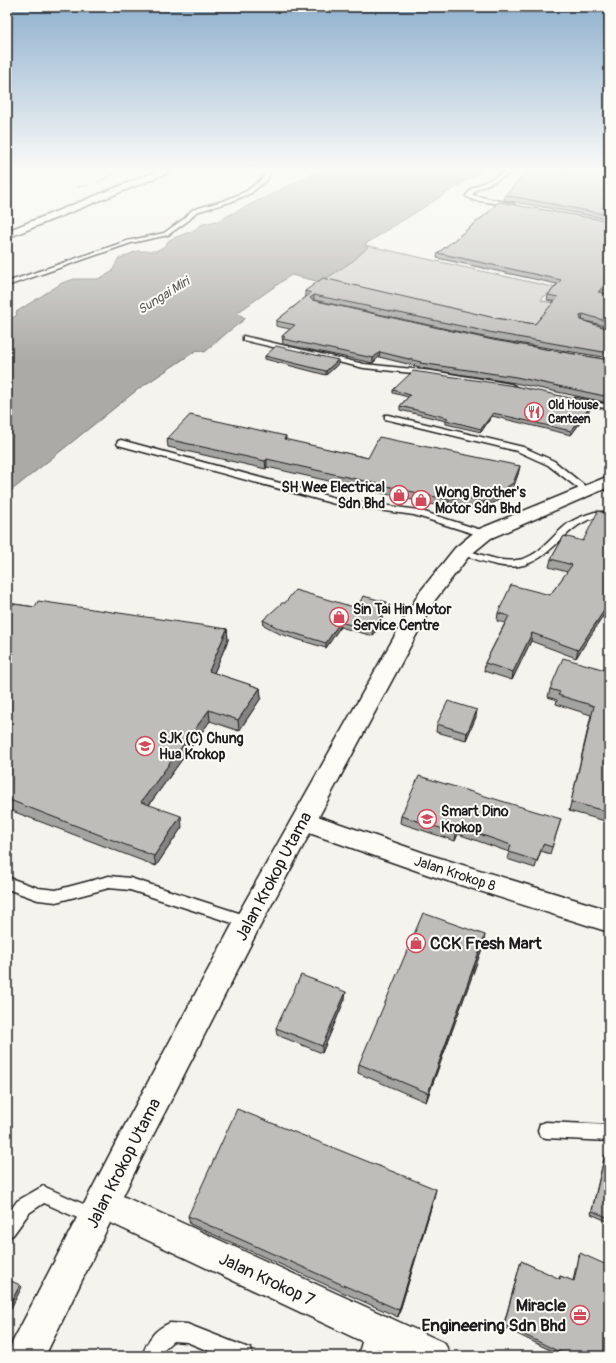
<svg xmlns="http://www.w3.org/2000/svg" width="616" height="1363" viewBox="0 0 616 1363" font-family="Pangolin,sans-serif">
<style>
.green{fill:#d4d3cf;stroke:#787876}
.water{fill:#abaaa6;stroke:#72716f}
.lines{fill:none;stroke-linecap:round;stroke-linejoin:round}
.lane-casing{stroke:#1c1c1c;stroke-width:3}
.street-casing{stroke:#1c1c1c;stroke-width:3}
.secondary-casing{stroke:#1c1c1c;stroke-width:3}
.path{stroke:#1c1c1c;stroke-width:1.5;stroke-dasharray:1.5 1.5;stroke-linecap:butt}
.lane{fill:#fdfcf7;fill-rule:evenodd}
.street{fill:#fdfcf7;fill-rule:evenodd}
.secondary{fill:#fdfcf7;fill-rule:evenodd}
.wall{fill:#a3a3a0;stroke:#1c1c1c}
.shaded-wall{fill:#858482;stroke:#1c1c1c}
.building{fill:#bebdba;stroke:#1c1c1c}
.labels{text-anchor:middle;stroke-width:4;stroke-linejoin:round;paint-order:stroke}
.far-poi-label{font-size:12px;font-weight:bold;fill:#1c1c1c;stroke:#fdfcf7;text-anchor:start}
.far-water-label{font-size:13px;font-style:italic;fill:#5c5c5a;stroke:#fdfcf7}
.poi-label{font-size:14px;font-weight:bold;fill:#1c1c1c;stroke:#fdfcf7;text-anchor:start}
.street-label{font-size:14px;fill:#1c1c1c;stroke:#fdfcf7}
.near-street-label{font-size:17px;fill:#1c1c1c;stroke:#fdfcf7}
.near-poi-label{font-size:17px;font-weight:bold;fill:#1c1c1c;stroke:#fdfcf7;text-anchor:start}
</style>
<rect width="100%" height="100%" fill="#f4f3ee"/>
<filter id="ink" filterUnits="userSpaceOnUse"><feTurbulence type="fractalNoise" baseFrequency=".025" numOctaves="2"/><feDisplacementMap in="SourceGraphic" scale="8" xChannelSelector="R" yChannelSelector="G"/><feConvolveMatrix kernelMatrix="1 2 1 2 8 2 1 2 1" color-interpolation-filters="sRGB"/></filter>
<g filter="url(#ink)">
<path class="green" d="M369 246 557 288 542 298V301L554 303 535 329 321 282 354 260Z"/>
<path class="water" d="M320 170H483L364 245 369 246 354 260 321 282 291 275 237 313 245 318V319L229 331 205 352 197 350 137 390 7 494V321L17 315 16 312 62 283 74 279H98L112 272 118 259 137 251H156L165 246 169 240 194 230 202 224 217 221Z"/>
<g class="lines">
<g class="lane-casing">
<path id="lane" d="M266 170H271L267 180 251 193 230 202 196 212 189 220 168 235 131 243 7 286V282L127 241 164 233 185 218 192 210 226 200 247 191 263 178Z
M510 170H517L476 190 472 195 514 204V206L473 200 466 196 472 188Z
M243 336 364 364 432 371 511 384 515 386 511 388 432 375 364 368 243 340Z
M575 398 609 405V409L575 402Z
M385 415H388L523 447 554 461 590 490 586 493 583 492 548 465 517 451 385 419Z
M121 440 339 499 418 510 487 532 489 534 484 537 481 536 414 515 335 504 118 445 117 443 118 441Z
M595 512H609V518C604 518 598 517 594 518 564 526 551 561 519 566 500 569 477 559 459 554L457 552 462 549C479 553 499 563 517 560 539 558 552 535 569 523 577 518 585 515 595 512Z
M109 876 130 878 248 916 253 918 255 922 253 926 248 928 130 890 109 888 56 902 38 900 7 889V877L38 888 56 890Z
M546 1122 609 1125V1141L546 1138 540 1136 538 1130 540 1124Z
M43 1186 99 1211 101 1217 99 1223 93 1225 44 1203 29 1213 13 1235 7 1238V1215L17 1201Z
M373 1322 379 1325 382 1331 376 1356H358L367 1325Z
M170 1323 187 1324 251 1349 253 1356H221L187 1342 173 1341 163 1350 160 1356H142C148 1340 153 1330 170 1323Z"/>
</g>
<g class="street-casing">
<path id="street" d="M160 170H175L7 238V231Z
M303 811 430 855 609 910V932L429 875 295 828 291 821 295 814Z
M103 1187 445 1343 450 1356H393L92 1214 87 1203 92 1192Z"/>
</g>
<g class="secondary-casing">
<path id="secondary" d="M609 476V487L491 538 469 556 435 600 258 930 146 1149 45 1356H7L12 1343 124 1127 238 914 419 593 455 548 477 530Z"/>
</g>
<path class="path" d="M98 182 122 170
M78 187 89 185"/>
<use href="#lane" class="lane"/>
<use href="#street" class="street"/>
<use href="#secondary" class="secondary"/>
</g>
<path class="wall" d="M609 170V219L504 200 505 195Z
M489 212 601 293 609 294V327L582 320H581L609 329V358L493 339 314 300 313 301 493 340 609 360V403L515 383 420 368V367L379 357 373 363 283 344 282 336 290 329 276 326V321L306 297 305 296V291L495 318 535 324 555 302 547 300 548 295 557 284 437 258 438 253Z
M265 356 338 364 326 375 265 359Z
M393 390 593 403 592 407 571 435 492 416 481 432 446 424V421L400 410V406L408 397 393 393Z
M286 436V440L368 458 520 466 518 474 512 491 483 510 455 505 448 508 267 467 266 469 168 447 167 439Z
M564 536 609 607 576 658 531 641 512 680 484 671 485 663 505 623 497 621 498 613 550 595 567 572 549 567 551 559Z
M7 603 35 607 227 629 228 640 214 673 260 688 261 698 239 731 210 721 149 805 182 827 156 866 7 809Z
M285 603 357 608 387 607 373 636 340 627 326 648 280 634 264 625 263 620Z
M609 671V822L569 811 591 715 556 704 557 700 548 697 550 689Z
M476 717 466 740 436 732 437 724Z
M401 816 561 819 550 854 541 851 535 868 507 859 509 852 458 834 455 841 400 823Z
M483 946 426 1102 358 1073 359 1064Z
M345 999 322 1053 277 1035 276 1028Z
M605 1155 609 1156V1222L591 1214 604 1158Z
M434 1198 398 1317 190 1224 188 1216Z
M580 1253 609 1356H562L503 1327 521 1261 559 1279 560 1276 573 1281 578 1256Z"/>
<path class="shaded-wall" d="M609 280V284L597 297 598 292Z
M314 295V300L310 303V298Z
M583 314 582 320 579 321 580 316Z
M380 352 379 357 373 363V358Z
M338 360V364L326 375V371Z
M593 403 592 407 571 435V431Z
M493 413 492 416 481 432V429Z
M267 459V467L266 469 265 461Z
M520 466 518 474 512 491 483 510 484 502Z
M456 497 455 505 448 508 449 500Z
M387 602V607L373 636V631Z
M609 603V607L576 658 578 650Z
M340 622V627L326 648V643Z
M227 629 228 640 210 682 209 671Z
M532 633 531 641 512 680 513 672Z
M260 688 261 698 239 731 238 720Z
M209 710 210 721 143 813 141 802Z
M477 710 476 717 466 740 467 733Z
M181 816 182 827 156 866 154 856Z
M459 827 458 834 455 841 456 833Z
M485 935 483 946 426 1102 428 1093Z
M346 992 345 999 322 1053V1046Z
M436 1189 434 1198 398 1317 399 1310Z
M20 1285 22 1287 7 1316V1310Z"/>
<path class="building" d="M529 170H609V215L505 195Z
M498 202 609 221V280L598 292 609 294V322L583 314 580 316 581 320 609 329V353L494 333 314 295 310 298 312 300 493 340 609 360V397L516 377 420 363 421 362 380 352 373 358 283 339 285 337 282 336 295 325 276 321 311 293 305 291 323 278 495 318 535 324 558 297 548 295 561 280 438 253 489 212Z
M276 346 338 360 326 371 265 356Z
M413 371 515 386 593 403 571 431 493 413 481 429 446 420 448 418 400 406 410 395 393 390Z
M190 415 286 436 284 439 368 458 379 437 520 466 513 483 484 502 456 497 449 500 267 459 265 461 167 439Z
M598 511 609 514V603L578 650 532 633 513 672 485 663 509 616 498 613 511 585 550 595 572 565 551 559 564 536 583 541Z
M295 590 357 608 363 596 387 602 373 631 340 622 326 643 280 629 263 620 282 603H285Z
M38 601 227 629 209 671 260 688 238 720 209 710 141 802 181 816 154 856 7 799V603L35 607Z
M563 658 609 671V812L571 802 594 706 558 695 560 692 550 689Z
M448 701 477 710 467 733 437 724Z
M419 776 561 819 552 847 543 844 537 861 509 852 511 845 459 827 456 833 401 816Z
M423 913 485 935 428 1093 359 1064Z
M301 975 346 992 322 1046 276 1028Z
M237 1109 436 1189 399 1310 188 1216Z
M605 1155 609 1156V1218L592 1211Z
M580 1253 609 1266V1356H568L504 1325 521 1261 560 1279V1276L574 1281Z
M7 1279 20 1285 7 1310Z"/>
</g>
<linearGradient id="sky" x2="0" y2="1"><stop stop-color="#8fb0ce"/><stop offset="0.47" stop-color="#fafaf7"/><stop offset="1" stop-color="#fafaf7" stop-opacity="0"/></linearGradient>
<rect width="616" height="361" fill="url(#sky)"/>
<defs>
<g id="restaurant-ring" transform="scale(1)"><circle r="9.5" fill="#fdfcf7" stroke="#d1495b" stroke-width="1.5"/><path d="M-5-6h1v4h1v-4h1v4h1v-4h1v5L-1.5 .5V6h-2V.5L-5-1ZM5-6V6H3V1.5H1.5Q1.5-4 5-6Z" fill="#d1495b"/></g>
<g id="shop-ring" transform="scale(1)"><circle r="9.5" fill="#fdfcf7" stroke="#d1495b" stroke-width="1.5"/><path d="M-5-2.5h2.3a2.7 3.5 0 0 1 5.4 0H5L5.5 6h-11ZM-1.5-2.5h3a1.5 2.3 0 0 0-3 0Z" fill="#d1495b"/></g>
<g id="school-ring" transform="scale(1)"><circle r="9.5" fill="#fdfcf7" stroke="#d1495b" stroke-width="1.5"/><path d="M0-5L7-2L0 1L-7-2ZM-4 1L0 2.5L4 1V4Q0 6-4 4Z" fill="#d1495b"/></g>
<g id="office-ring" transform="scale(1)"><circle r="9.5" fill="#fdfcf7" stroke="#d1495b" stroke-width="1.5"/><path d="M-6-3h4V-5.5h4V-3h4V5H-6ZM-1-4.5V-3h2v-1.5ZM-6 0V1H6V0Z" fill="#d1495b"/></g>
</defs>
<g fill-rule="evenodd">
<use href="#restaurant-ring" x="534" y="412"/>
<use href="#shop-ring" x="399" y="495"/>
<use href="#shop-ring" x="421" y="500"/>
<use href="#shop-ring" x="339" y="617"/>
<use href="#school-ring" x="145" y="746"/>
<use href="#school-ring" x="427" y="819"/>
<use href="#shop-ring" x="416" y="943"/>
<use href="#office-ring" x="580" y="1315"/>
</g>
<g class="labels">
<g class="far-poi-label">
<text x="548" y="409">Old House<tspan x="548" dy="14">Canteen</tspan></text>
</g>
<g class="far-water-label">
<text transform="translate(163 295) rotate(-32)" y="5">Sungai Miri</text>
</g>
<g class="poi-label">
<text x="385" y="492" text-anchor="end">SH Wee Electrical<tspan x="385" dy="16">Sdn Bhd</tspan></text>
<text x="435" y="497">Wong Brother's<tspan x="435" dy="16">Motor Sdn Bhd</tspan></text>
<text x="353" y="614">Sin Tai Hin Motor<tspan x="353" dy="16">Service Centre</tspan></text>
<text x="159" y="743">SJK (C) Chung<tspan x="159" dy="16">Hua Krokop</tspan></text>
<text x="441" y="816">Smart Dino<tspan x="441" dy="16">Krokop</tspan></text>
</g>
<g class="street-label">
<text transform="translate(455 873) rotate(18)" y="5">Jalan Krokop 8</text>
</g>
<g class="near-street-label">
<text transform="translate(273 876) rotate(-62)" y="6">Jalan Krokop Utama</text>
<text transform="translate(123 1163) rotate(-63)" y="6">Jalan Krokop Utama</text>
<text transform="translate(267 1279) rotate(25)" y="6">Jalan Krokop 7</text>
</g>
<g class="near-poi-label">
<text x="430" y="949">CCK Fresh Mart</text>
<text x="566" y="1311" text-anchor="end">Miracle<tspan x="566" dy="20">Engineering Sdn Bhd</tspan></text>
</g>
</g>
<rect width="616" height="1363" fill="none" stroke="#fdfcf7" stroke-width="24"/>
<rect x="12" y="12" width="592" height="1339" fill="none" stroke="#1c1c1c" stroke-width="1.5" filter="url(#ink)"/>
</svg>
